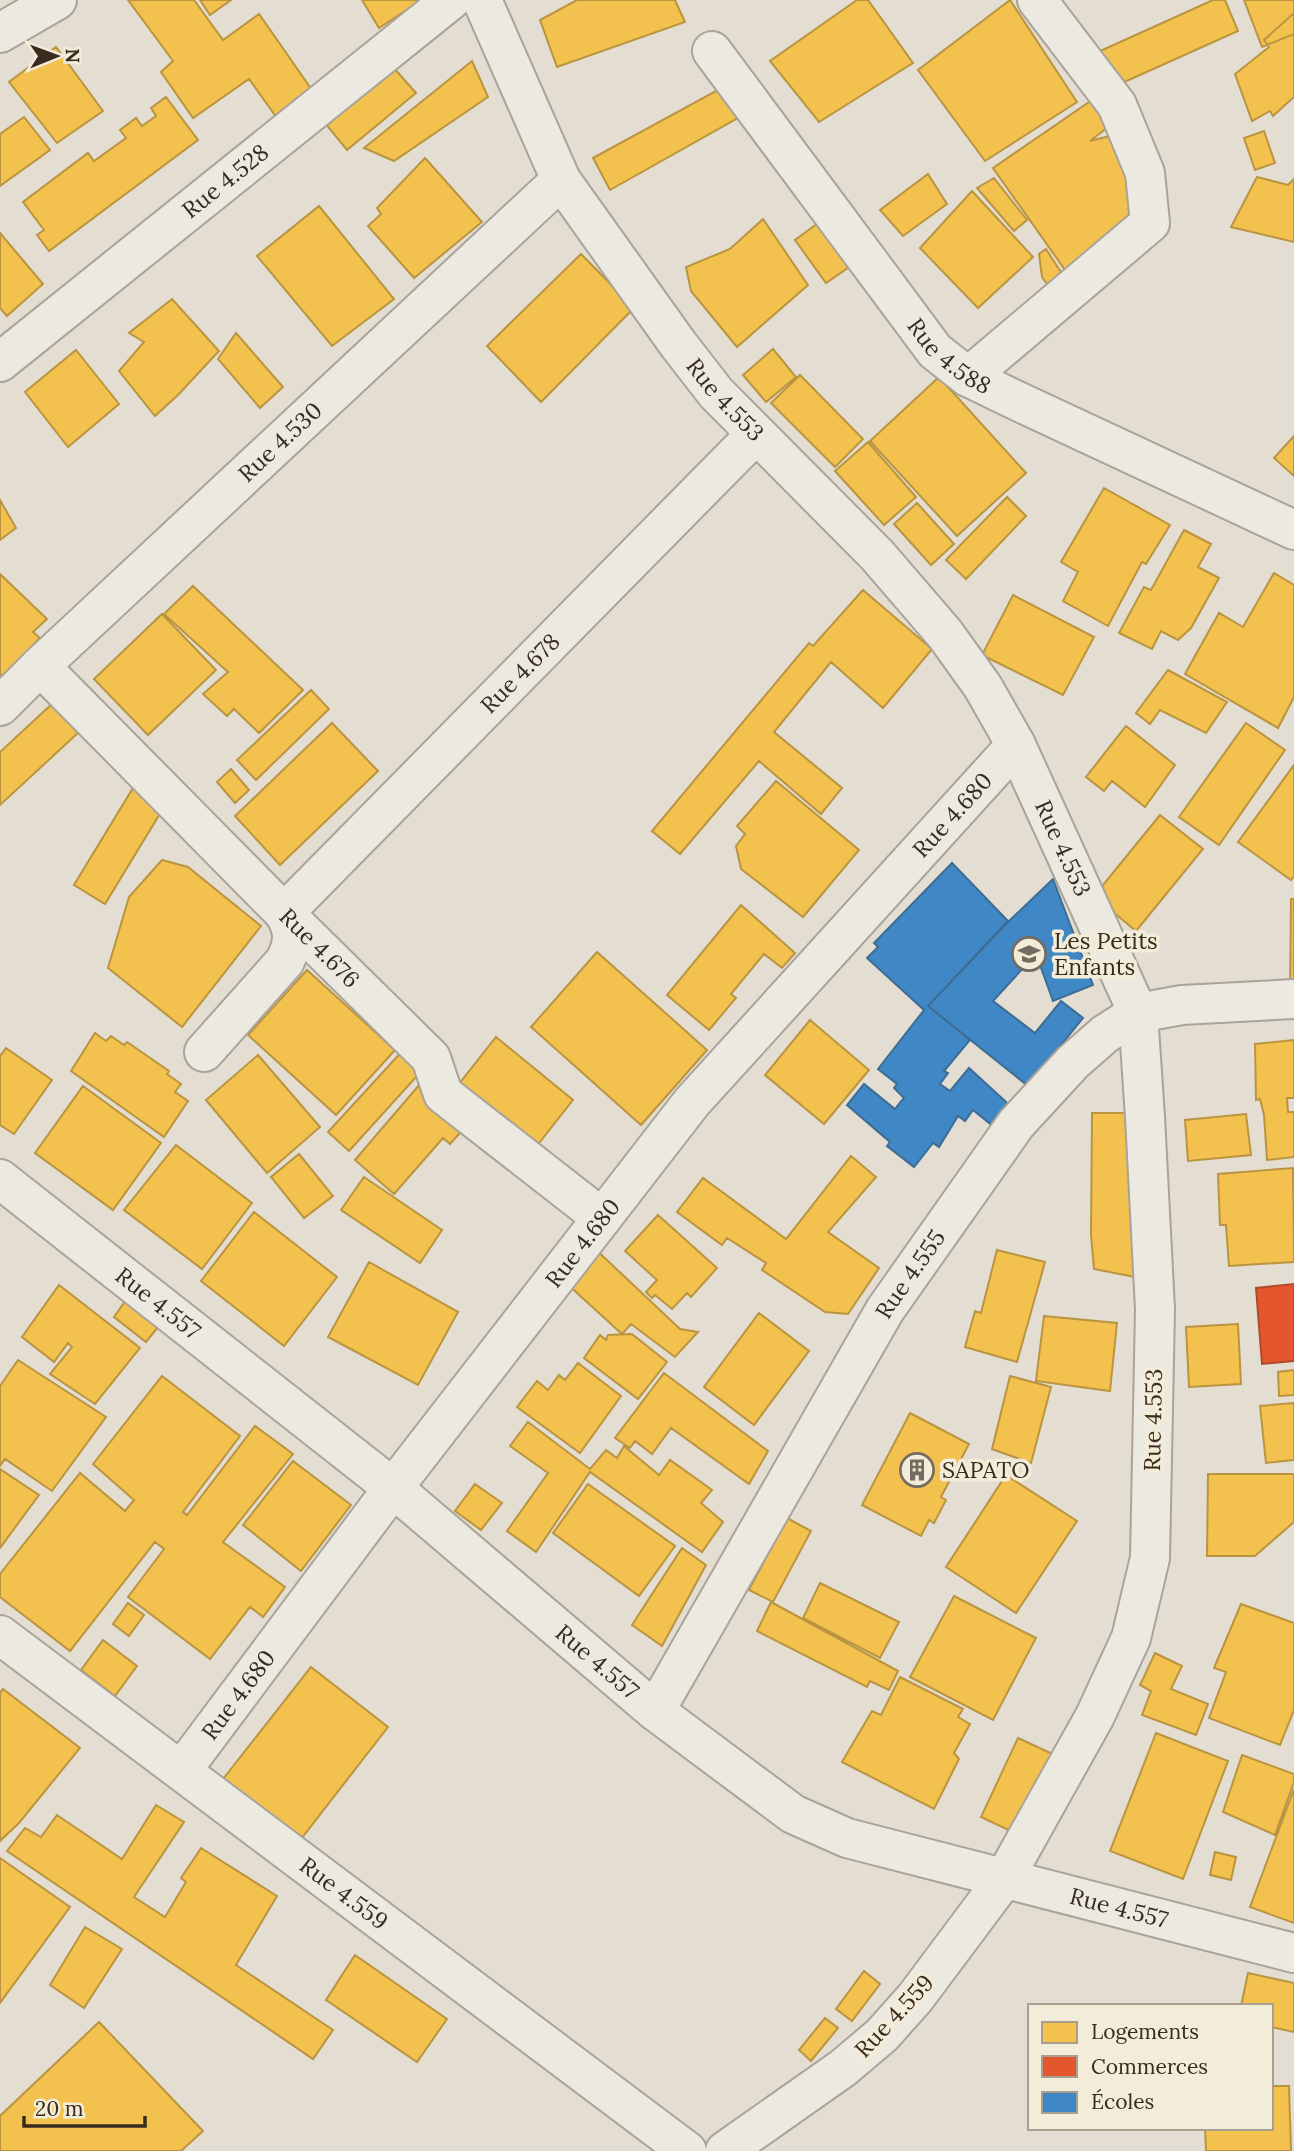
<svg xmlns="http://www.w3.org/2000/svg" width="1294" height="2151" viewBox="0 0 1294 2151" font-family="Lora,serif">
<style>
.homes{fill:#f2c14e;stroke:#ba9440;stroke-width:2}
.shops{fill:#e4572e;stroke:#b04a2a;stroke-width:2}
.schools{fill:#3f88c5;stroke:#3d6c94;stroke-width:2}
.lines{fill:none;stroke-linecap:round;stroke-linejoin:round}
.street-casing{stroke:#a9a399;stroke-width:42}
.street{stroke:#ece9e1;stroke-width:38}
.labels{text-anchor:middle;stroke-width:7;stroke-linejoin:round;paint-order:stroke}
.street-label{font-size:23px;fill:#382c21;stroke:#f3ecd8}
.poi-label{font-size:23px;fill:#382c21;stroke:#f3ecd8;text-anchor:start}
</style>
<rect width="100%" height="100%" fill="#e3ded1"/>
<path class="homes" d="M128 0H194L223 40 259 14 312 90 277 118 249 79 193 118 161 72 173 61Z
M200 0H231L210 15Z
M362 0H422L379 28Z
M577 0H675L685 22 557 67 540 20Z
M857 0H868L913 63 819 122 770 61Z
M1010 0 1077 102 985 161 918 70Z
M1213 0H1225L1238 31 1120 84 1098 52Z
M1244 0H1294V34L1262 47Z
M1294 13V97L1273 116 1270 111 1252 121 1235 74 1269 47 1264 40Z
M56 47 103 111 57 143 9 82Z
M472 61 488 97 394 161 364 148Z
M393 67 416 93 347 150 325 123Z
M736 80 752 110 610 190 593 158Z
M1105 91 1108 127 1090 141 1122 133 1147 219 1065 270 993 168Z
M166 97 198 140 49 251 37 235 44 230 23 202 88 153 94 161 126 138 120 130 136 118 142 126 156 116 151 108Z
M24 117 50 150 0 186V134Z
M1264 131 1275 163 1255 170 1244 138Z
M425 158 482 222 414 278 368 226 381 214 377 208Z
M928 174 947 204 903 236 880 210Z
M1257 177 1288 185 1294 179V242L1231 227Z
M994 178 1027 220 1014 231 977 188Z
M972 191 1033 257 978 308 920 248Z
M319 206 394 299 332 346 257 256Z
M763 219 808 285 737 347 691 291 686 267 730 249Z
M821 221 852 265 826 283 795 240Z
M0 233 43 284 7 316 0 308Z
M1046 249 1070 286 1054 293 1042 277 1039 254Z
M581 254 634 308 541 402 487 346Z
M172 299 219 351 178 395 155 416 119 371 144 342 129 333Z
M236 333 283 387 260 408 218 359Z
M773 349 796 377 766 402 743 375Z
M76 350 119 404 68 447 25 392Z
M800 375 863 439 835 467 771 403Z
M939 377 1026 473 957 536 870 441Z
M1294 436V476L1274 458Z
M868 442 916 497 884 525 835 471Z
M1104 488 1170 525 1146 564 1142 562 1108 626 1063 601 1078 572 1061 562Z
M1007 497 1026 516 966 579 946 560Z
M0 500 16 528 0 540Z
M917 503 954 544 931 565 894 524Z
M1184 530 1211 544 1198 567 1219 578 1191 628 1178 640 1161 631 1152 649 1119 633 1144 587 1151 590Z
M1274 573 1294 585V697L1278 728 1185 674 1219 613 1243 627Z
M0 574 47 619 33 632 40 638 3 677 0 674Z
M193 586 303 690 259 733 234 709 227 716 203 694 228 672 164 614Z
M863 590 932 649 883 708 831 662 774 732 842 788 821 814 759 761 680 854 652 831 809 643 813 646Z
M1013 595 1094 637 1063 695 982 655Z
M162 614 216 670 148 735 94 679Z
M1168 670 1227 702 1206 733 1160 710 1150 724 1136 713Z
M311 690 329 709 256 780 237 760Z
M53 703 79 732 0 805V752Z
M332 723 378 771 280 865 235 816Z
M1246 723 1285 750 1219 845 1179 817Z
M1126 726 1175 765 1145 807 1112 781 1104 791 1086 777Z
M1294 765V876L1291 880 1238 842Z
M231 769 249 790 235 803 217 782Z
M776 781 859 850 803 917 741 869 736 846 745 834 737 826Z
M133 788 164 807 105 904 74 885Z
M1160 815 1203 849 1136 931 1094 896Z
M162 860 188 867 261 926 182 1027 108 968 129 897Z
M1291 899H1294V994L1290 995Z
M741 905 795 953 782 968 764 954 731 994 736 998 709 1030 667 995Z
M597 952 707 1050 641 1125 531 1027Z
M307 970 395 1050 336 1115 248 1035Z
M810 1020 869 1070 824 1124 765 1075Z
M95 1033 106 1041 111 1036 124 1045 127 1042 169 1071 167 1074 181 1084 175 1092 188 1101 164 1137 71 1071Z
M496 1037 573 1100 528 1157 451 1094Z
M1294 1040V1098H1287L1288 1112H1294V1157L1267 1160 1264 1115 1260 1099 1256 1100 1255 1044Z
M406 1047 426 1066 349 1151 328 1132Z
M6 1048 52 1080 14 1134 0 1125V1056Z
M258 1055 320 1127 267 1173 206 1100Z
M420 1084 467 1125 450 1144 443 1138 394 1194 355 1160Z
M83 1086 161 1143 113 1210 35 1153Z
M1092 1113H1132L1140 1278 1094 1269 1091 1235Z
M1246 1114 1251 1155 1188 1161 1185 1120Z
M176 1145 252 1203 202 1269 124 1210Z
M299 1154 333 1196 304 1218 271 1177Z
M851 1156 876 1177 828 1232 879 1268 848 1314 825 1312 762 1270 766 1263 727 1238 722 1245 677 1212 703 1178 786 1239Z
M1293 1168 1294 1262 1229 1266 1226 1225H1220L1218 1174Z
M364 1177 442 1230 420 1263 341 1210Z
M254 1212 337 1277 284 1346 201 1281Z
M658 1215 717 1268 691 1297 687 1293 672 1309 655 1295 652 1298 646 1292 657 1280 625 1251Z
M591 1245 680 1329 698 1332 675 1357 631 1324 622 1334 565 1282Z
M997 1250 1045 1262 1017 1362 965 1347 975 1311 981 1313Z
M369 1262 458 1312 418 1385 328 1337Z
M59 1285 140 1348 95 1404 50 1374 72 1347 68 1343 54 1362 22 1337Z
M126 1300 159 1326 146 1342 114 1317Z
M759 1313 809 1351 754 1425 704 1387Z
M1044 1316 1117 1323 1110 1391 1036 1381Z
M1238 1324 1241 1384 1189 1387 1186 1327Z
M632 1334 667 1362 638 1399 584 1358 600 1335 606 1340 608 1335Z
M18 1360 106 1417 52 1491 5 1459 0 1466V1386Z
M578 1363 621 1396 580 1453 517 1407 537 1381 548 1390 559 1375 565 1380Z
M1294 1370V1395L1279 1396 1278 1372Z
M664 1373 768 1451 749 1484 671 1428 652 1454 635 1441 630 1448 615 1438Z
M162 1376 240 1436 183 1512 187 1515 255 1426 293 1454 223 1542 285 1587 263 1617 250 1607 210 1659 128 1597 164 1549 155 1542 70 1651 0 1597V1574L80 1473 125 1511 134 1500 93 1464Z
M1010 1376 1051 1387 1031 1463 992 1449Z
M1294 1403V1460L1266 1463 1260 1406Z
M910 1413 969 1444 941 1497 946 1500 934 1523 929 1520 921 1536 862 1505Z
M528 1422 590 1469 606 1450 617 1458 624 1446 659 1475 670 1460 712 1490 701 1503 723 1522 702 1552 590 1472 536 1552 507 1531 548 1473 510 1446Z
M293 1461 351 1505 301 1571 243 1525Z
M0 1469 39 1495 0 1548Z
M1208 1474H1294V1522L1255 1556H1207Z
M1006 1475 1077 1521 1016 1613 946 1567Z
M475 1484 502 1503 481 1530 455 1511Z
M588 1484 675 1546 639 1596 553 1533Z
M787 1518 811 1531 773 1602 749 1590Z
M682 1548 706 1565 662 1646 632 1625Z
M820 1583 899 1622 880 1658 803 1618Z
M954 1596 1036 1638 993 1720 910 1677Z
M771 1602 898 1671 889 1690 870 1681 867 1687 757 1631Z
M128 1603 144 1615 129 1636 113 1624Z
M1241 1604 1294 1623V1710L1280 1745 1209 1718 1226 1672 1214 1668Z
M103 1640 137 1666 115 1696 81 1670Z
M1155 1653 1182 1666 1171 1689 1208 1704 1196 1735 1142 1715 1151 1691 1140 1685Z
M311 1667 388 1727 301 1839 223 1779Z
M900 1677 963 1709 958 1717 970 1724 954 1753 959 1759 934 1809 842 1762 872 1711 881 1715Z
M3 1689 80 1748 19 1823 0 1841V1693Z
M1156 1733 1228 1761 1183 1879 1110 1851Z
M1018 1738 1072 1763 1034 1842 981 1817Z
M1242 1755 1294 1774V1782L1275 1835 1223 1812Z
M1294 1789V1923L1250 1907Z
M156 1805 184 1822 134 1897 165 1917 186 1882 181 1878 201 1848 277 1896 236 1965 333 2030 313 2059 7 1851 25 1828 41 1837 57 1815 122 1859Z
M1215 1852 1236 1857 1231 1880 1210 1875Z
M0 1858 70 1907 0 2003Z
M85 1927 122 1949 84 2008 50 1985Z
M355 1955 447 2019 417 2062 326 2000Z
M864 1971 880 1984 852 2021 836 2009Z
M1248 1973 1294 1983V2032L1271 2027V2006H1241Z
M825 2018 838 2028 811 2061 799 2050Z
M99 2022 203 2131 181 2151H0V2116Z
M1271 2086H1289L1291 2151H1206L1205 2128H1271Z"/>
<path class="shops" d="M1294 1284V1361L1262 1364 1256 1288Z"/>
<path class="schools" d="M952 863 1008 921 928 1006 970 1040 944 1071 948 1073 940 1084 950 1091 969 1068 1016 1111 999 1131 973 1110 965 1121 958 1116 939 1147 933 1143 914 1167 887 1146 890 1142 847 1105 864 1084 895 1109 904 1098 894 1088 897 1084 878 1069 924 1010 867 958 878 947 874 943Z
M1053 879 1093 985 1053 1001 1036 954 993 1001 1035 1033 1061 1001 1083 1018 1028 1086 928 1006 1008 922Z"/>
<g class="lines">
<g class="street-casing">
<g id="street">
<path id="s1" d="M482 0 561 180 678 344 716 393 877 555 945 634 983 687 1016 745 1138 1013 1145 1117 1155 1309 1150 1558 1131 1638 1095 1716 1004 1879 915 1998 882 2035 843 2068 725 2151"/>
<path d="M0 33 57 0"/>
<path id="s2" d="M712 51 935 351 968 377 1009 397 1294 530"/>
<path id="s3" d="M0 362 451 0"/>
<path d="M968 377 1150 223 1145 173 1117 105 1037 0"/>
<path id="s4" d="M40 666 284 913 431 1058 443 1094 602 1218"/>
<path id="s5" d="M0 706 40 666 561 180"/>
<path id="s6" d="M204 1052 285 961C294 942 295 931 284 913L756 434"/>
<path id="s7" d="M0 1179 393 1488 655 1711 793 1814 847 1838 1294 1953"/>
<path id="s8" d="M0 1635 687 2151"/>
<path id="s9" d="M655 1711 885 1310 1016 1124 1073 1062 1105 1034 1138 1013 1182 1005 1294 999"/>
<path id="s10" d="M182 1770 393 1488 692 1102 1016 745"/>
</g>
</g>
<use href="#street" class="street"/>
</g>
<defs>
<g id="school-ring" transform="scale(1.75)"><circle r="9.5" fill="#f3ecd8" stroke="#746a5f" stroke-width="1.5"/><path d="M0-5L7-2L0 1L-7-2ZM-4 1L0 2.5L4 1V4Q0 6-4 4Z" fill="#746a5f"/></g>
<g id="building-ring" transform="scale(1.75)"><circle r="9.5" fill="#f3ecd8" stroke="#746a5f" stroke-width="1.5"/><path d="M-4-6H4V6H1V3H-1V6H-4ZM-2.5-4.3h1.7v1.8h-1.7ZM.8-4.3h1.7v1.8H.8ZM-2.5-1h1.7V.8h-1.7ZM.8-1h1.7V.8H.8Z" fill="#746a5f"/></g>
</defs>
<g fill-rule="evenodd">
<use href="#school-ring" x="1029" y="954"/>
<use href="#building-ring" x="917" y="1470"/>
</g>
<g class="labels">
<g class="street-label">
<text dy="8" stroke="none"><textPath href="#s3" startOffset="289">Rue 4.528</textPath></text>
<text dy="8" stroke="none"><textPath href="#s2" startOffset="388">Rue 4.588</textPath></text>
<text dy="8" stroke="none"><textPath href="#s1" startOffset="471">Rue 4.553</textPath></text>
<text dy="8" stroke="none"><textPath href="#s5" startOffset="385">Rue 4.530</textPath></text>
<text dy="8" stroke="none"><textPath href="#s6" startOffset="509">Rue 4.678</textPath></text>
<text dy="8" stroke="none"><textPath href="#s10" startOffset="1228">Rue 4.680</textPath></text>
<text dy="8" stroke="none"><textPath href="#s1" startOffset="1038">Rue 4.553</textPath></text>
<text dy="8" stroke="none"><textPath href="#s4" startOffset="397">Rue 4.676</textPath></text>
<text dy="8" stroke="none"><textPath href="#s10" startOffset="662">Rue 4.680</textPath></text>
<text dy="8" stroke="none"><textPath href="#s9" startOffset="506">Rue 4.555</textPath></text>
<text dy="8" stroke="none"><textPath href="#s7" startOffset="201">Rue 4.557</textPath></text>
<text transform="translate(1153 1420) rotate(-89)" y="8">Rue 4.553</text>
<text dy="8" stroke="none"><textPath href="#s7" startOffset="768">Rue 4.557</textPath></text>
<text dy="8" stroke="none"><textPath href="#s10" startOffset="94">Rue 4.680</textPath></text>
<text dy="8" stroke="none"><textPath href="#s8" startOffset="430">Rue 4.559</textPath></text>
<text dy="8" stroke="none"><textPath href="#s7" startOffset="1356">Rue 4.557</textPath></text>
<text transform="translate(894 2016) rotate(-47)" y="8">Rue 4.559</text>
</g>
<g class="poi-label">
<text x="1054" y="949">Les Petits<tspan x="1054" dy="26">Enfants</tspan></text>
<text x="942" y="1478">SAPATO</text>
</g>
</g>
<rect x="1028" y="2004" width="245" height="126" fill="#f3ecd8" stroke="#a89f8f" stroke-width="2"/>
<rect x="1042" y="2022" width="35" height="21" fill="#f2c14e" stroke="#a89f8f" stroke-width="2"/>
<text x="1091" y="2039" font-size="21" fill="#382c21">Logements</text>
<rect x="1042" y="2056" width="35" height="21" fill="#e4572e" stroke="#a89f8f" stroke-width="2"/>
<text x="1091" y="2074" font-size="21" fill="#382c21">Commerces</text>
<rect x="1042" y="2092" width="35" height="21" fill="#3f88c5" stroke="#a89f8f" stroke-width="2"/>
<text x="1091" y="2109" font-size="21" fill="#382c21">Écoles</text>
<g transform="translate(56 56) rotate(89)" stroke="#f3ecd8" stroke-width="5" paint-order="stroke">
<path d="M0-5L12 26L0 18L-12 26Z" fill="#382c21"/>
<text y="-10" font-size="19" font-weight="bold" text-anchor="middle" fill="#382c21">N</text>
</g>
<path d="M24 2116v10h121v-10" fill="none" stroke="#382c21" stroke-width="3.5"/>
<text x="35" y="2116" font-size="21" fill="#382c21" stroke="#f3ecd8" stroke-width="5" paint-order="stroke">20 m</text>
</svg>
